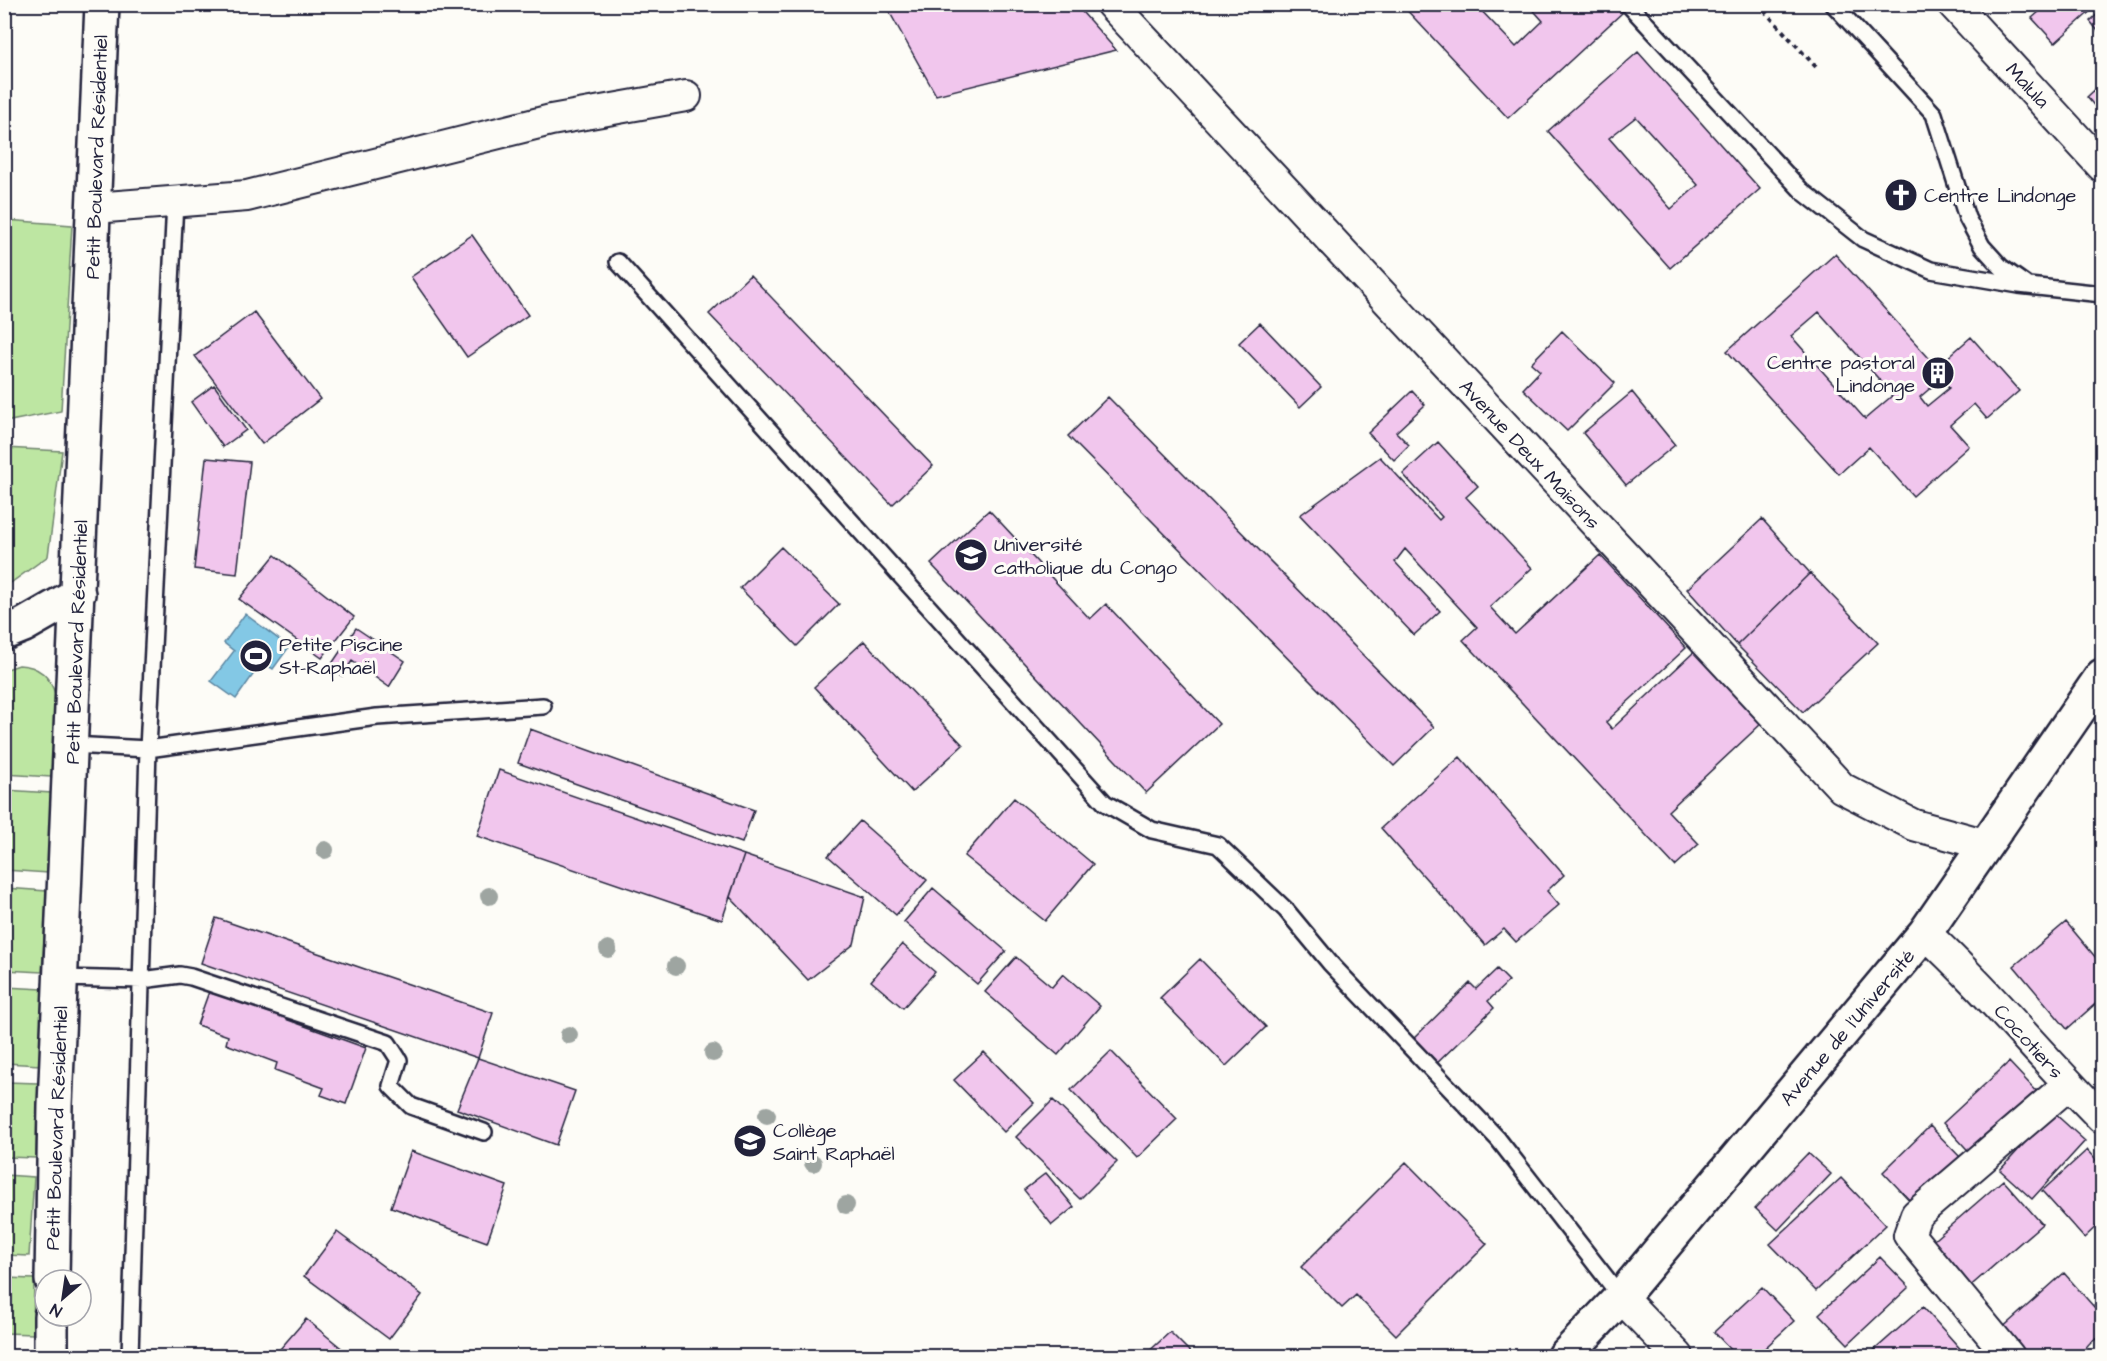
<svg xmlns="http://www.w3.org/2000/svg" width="2107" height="1361" viewBox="0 0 2107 1361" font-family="'Architects Daughter',sans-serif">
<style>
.green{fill:#bde6a2;stroke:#70846e;stroke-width:1.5}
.water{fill:#83c8e5;stroke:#5c86a1;stroke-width:1.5}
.building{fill:#f1c6ed;stroke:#22223b;stroke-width:1.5;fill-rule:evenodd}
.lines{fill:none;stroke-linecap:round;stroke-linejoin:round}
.service-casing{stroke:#22223b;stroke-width:20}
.minor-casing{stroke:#22223b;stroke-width:34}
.tertiary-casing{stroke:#22223b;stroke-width:38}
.secondary-casing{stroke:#22223b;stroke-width:38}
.path{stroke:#22223b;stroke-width:4;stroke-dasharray:4.5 4.5;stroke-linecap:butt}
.service{stroke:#fdfcf7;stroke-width:15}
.minor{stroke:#fdfcf7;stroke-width:30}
.tertiary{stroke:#fdfcf7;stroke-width:33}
.secondary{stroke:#fdfcf7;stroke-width:33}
.tree{fill:#9ea5a1}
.labels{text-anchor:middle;stroke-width:6;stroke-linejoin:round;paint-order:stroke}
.street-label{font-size:20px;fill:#22223b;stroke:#fdfcf7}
.poi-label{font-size:20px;fill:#22223b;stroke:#fdfcf7;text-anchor:start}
</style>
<rect width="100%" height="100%" fill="#fdfcf7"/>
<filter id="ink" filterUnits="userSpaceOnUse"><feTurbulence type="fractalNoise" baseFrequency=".0167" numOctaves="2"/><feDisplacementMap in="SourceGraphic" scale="12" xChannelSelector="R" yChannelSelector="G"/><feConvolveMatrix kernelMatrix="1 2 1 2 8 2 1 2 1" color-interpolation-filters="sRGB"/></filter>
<g filter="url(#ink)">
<path class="green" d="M6 220 72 225 61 411 5 422Z
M4 448 62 451 48 556 5 587Z
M19 665C70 667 57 733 56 768L51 777 5 774 4 670Z
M4 790 52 793 48 873 5 870Z
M5 888 47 891 42 972 5 970Z
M5 987 43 989 40 1065 5 1063Z
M5 1082 38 1083 36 1158 5 1157Z
M5 1175 34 1177 29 1256 5 1255Z
M5 1278 34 1279 33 1334 5 1333Z"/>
<path class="water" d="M245 614 289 647 273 669 262 662 236 699 211 681 234 651 224 643Z"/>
<path class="building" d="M885 4H1075L1116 50 936 95Z
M1401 4H1475L1516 47 1543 21 1528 4H1614L1622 13 1508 118Z
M2048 4H2091L2094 8 2055 43 2032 18Z
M2102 10V36L2090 21Z
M1638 52 1760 189 1670 268 1548 131ZM1636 117 1698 185 1671 209 1609 138Z
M2102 83V115L2087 97Z
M472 235 528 315 467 357 411 277Z
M1835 254 1937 367 1971 337 2019 391 1987 419 1974 404 1950 425 1969 446 1913 496 1869 447 1839 474 1727 351ZM1819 312 1893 395 1865 419 1791 336ZM1941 379 1949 388 1927 406 1920 397Z
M750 275 933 466 892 505 709 314Z
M254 312 320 399 262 444 195 356Z
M1260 323 1321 387 1300 407 1239 343Z
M1562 331 1615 383 1567 431 1523 389 1540 371 1531 363Z
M214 385 246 430 223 447 191 402Z
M1412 391 1425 405 1396 432 1409 445 1394 460 1368 433Z
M1632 392 1675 445 1626 485 1583 433Z
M1108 397 1434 727 1394 766 1068 436Z
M1438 442 1478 486 1466 497 1532 568 1490 607 1515 634 1600 555 1686 648 1606 722 1612 729 1695 651 1762 723 1668 811 1699 844 1675 866 1463 640 1477 627 1405 549 1395 562 1440 611 1414 635 1300 515 1380 457 1439 520 1442 517 1403 474Z
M206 458 250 462 237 574 194 569Z
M989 510 1090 619 1106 604 1219 724 1146 793 931 564Z
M1762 519 1810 573 1737 645 1687 589Z
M781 547 839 604 797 646 740 588Z
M275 555 354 617 322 658 239 599Z
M1810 573 1878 643 1803 712 1737 645Z
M356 628 405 661 389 687 352 661 342 676 329 668Z
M864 641 963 745 912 792 814 687Z
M530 729 754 810 742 843 518 763Z
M1460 757 1564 875 1547 891 1559 905 1516 942 1504 929 1485 945 1381 828Z
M499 770 744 855 722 920 477 836Z
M1014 798 1093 864 1045 921 964 856Z
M860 821 927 880 896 915 828 856Z
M744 855 865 897 854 944 808 980 730 897Z
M933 888 1006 951 977 984 904 922Z
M216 918 493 1013 478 1058 201 963Z
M2066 922 2102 965V998L2067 1029 2014 966Z
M902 944 935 972 903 1008 871 981Z
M1016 957 1052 987 1063 974 1100 1006 1058 1055 985 992Z
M1200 959 1266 1027 1226 1066 1160 998Z
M1497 969 1509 981 1488 1001 1494 1008 1432 1068 1408 1044 1470 983 1476 989Z
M211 986 293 1016 288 1020 366 1048 346 1104 321 1095 324 1088 275 1070 277 1063 226 1044 228 1036 197 1025Z
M1111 1051 1177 1119 1137 1158 1071 1090Z
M984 1052 1034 1103 1004 1132 954 1080Z
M478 1058 575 1091 556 1145 457 1109Z
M2009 1062 2041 1096 1974 1157 1943 1123Z
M1053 1100 1117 1162 1080 1199 1016 1137Z
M2053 1112 2085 1141 2032 1199 2000 1170Z
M1930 1126 1962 1159 1914 1205 1883 1172Z
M2087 1150 2102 1167V1221L2084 1238 2042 1191Z
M411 1151 507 1186 487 1242 391 1207Z
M1808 1153 1831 1174 1778 1230 1755 1208Z
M1406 1162 1487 1244 1396 1335 1356 1295 1342 1308 1301 1267Z
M1046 1173 1074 1207 1052 1225 1024 1190Z
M1841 1178 1886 1225 1816 1291 1770 1244Z
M2003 1180 2042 1224 1967 1289 1928 1245Z
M337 1232 422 1295 389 1339 304 1276Z
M1880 1257 1909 1287 1848 1344 1819 1314Z
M2064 1273 2102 1316V1334L2077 1356H2024L2000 1330Z
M1762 1287 1794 1321 1765 1348 1771 1353 1767 1356H1737L1714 1332Z
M1923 1307 1964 1353 1960 1356H1873L1870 1354Z
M306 1319 351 1356H274Z
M1170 1332 1194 1356H1144Z"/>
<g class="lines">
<g class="service-casing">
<path id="service" d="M1628 4 1802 191 1863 239 1931 270 2019 285 2102 294
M1833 4 1934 114 1967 218 1982 246 2001 267 2025 284
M618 262 1105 803 1152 830 1218 845 1286 910 1330 963 1498 1139 1621 1297
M71 745 148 749 377 717 543 706
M61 978 142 980 180 975 191 977 388 1043 399 1060 391 1086 411 1106 484 1132
M130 1356 148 749 175 202"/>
</g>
<g class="minor-casing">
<path id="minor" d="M1111 4 1842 788 1914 825 1987 845
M1953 4 2102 166
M94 208 247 196 551 120 686 96
M1925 933C1988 991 2042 1058 2102 1118
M1621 1297 1678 1356
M2009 1356 1909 1235 1916 1215 2069 1084
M2100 1356 2102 1354"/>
</g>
<g class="tertiary-casing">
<path id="tertiary" d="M4 633 24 625 78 594
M52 1280 55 1105 102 4
M51 1356V1316"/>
</g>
<g class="secondary-casing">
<path id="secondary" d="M1565 1356 1621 1297 1925 933 2102 676"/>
</g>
<path class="path" d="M1758 4 1817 68"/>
<use href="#service" class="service"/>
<use href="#minor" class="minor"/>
<use href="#tertiary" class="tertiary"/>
<use href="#secondary" class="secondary"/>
</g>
<g class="tree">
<circle cx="325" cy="850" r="9"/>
<circle cx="489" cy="896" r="9"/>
<circle cx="608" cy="949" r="9"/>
<circle cx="676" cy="966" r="9"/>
<circle cx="569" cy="1035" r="9"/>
<circle cx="713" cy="1053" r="9"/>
<circle cx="767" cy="1115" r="9"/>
<circle cx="813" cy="1163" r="9"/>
<circle cx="846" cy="1205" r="9"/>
</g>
</g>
<defs>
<g id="church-disc" transform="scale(1.725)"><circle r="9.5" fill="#22223b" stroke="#fdfcf7"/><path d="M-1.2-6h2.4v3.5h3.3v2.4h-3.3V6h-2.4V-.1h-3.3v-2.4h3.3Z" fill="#fff"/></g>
<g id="building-disc" transform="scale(1.725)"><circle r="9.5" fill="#22223b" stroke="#fdfcf7"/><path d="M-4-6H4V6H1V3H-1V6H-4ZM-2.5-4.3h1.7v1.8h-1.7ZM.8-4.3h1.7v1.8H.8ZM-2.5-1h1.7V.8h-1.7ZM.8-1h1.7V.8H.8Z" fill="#fff"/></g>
<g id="university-disc" transform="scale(1.725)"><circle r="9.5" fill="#22223b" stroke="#fdfcf7"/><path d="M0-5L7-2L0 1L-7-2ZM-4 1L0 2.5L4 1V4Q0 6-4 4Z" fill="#fff"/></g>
<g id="stadium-disc" transform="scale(1.725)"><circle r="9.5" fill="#22223b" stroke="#fdfcf7"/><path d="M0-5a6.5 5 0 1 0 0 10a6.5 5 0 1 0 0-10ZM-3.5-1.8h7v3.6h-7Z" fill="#fff"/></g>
<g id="school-disc" transform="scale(1.725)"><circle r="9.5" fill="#22223b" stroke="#fdfcf7"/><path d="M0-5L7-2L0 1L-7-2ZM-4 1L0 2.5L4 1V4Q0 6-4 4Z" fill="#fff"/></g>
</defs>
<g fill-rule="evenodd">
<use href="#church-disc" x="1901" y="195"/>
<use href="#building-disc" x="1938" y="373"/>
<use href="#university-disc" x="971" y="555"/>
<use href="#stadium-disc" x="256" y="656"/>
<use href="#school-disc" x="750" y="1141"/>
</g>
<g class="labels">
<g class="street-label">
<text transform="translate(2028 85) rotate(47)" y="7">Malula</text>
<text transform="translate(96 157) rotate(-88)" y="7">Petit Boulevard Résidentiel</text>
<text transform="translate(1530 454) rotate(47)" y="7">Avenue Deux Maisons</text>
<text transform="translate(76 642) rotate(-88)" y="7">Petit Boulevard Résidentiel</text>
<text transform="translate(1847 1027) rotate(-50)" y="7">Avenue de l’Université</text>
<text transform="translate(2029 1041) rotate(48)" y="7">Cocotiers</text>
<text transform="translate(56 1128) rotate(-88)" y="7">Petit Boulevard Résidentiel</text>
</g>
<g class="poi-label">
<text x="1924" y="202">Centre Lindonge</text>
<text x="1915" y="369" text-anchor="end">Centre pastoral<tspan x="1915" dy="23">Lindonge</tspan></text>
<text x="994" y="551">Université<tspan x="994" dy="23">catholique du Congo</tspan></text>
<text x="279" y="651">Petite Piscine<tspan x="279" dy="23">St-Raphaël</tspan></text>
<text x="773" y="1137">Collège<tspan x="773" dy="23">Saint Raphaël</tspan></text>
</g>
</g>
<rect width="2107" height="1361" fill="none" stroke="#fdfcf7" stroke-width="24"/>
<rect x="12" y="12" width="2083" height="1337" fill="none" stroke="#22223b" stroke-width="2" filter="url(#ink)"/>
<g transform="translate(63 1298) rotate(209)"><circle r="28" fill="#fdfcf7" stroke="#a5a5ac" stroke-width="1.5"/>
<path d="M0-4.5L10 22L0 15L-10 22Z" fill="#22223b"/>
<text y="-9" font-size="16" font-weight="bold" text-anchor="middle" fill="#22223b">N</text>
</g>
</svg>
